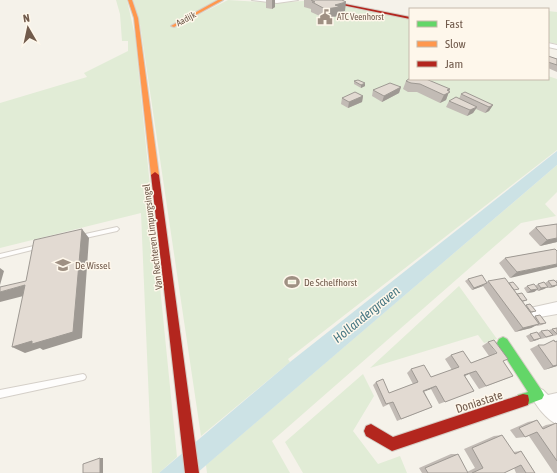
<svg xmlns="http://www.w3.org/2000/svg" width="557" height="473" viewBox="0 0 557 473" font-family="'Asap Condensed',sans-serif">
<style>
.green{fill:#e1ecd6}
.water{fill:#cce2e5}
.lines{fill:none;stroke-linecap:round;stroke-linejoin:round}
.lane-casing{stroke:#d4cfc8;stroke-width:2}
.street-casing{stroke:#d4cfc8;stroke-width:2}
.fast-casing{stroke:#d5cec6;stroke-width:2}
.slow-casing{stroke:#d5cec6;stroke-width:2}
.jam-casing{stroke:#d5cec6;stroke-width:2}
.lane{fill:#fefdfc;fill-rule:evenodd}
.street{fill:#fefdfc;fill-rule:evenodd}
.fast{fill:#63d668;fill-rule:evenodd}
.slow{fill:#ff974d;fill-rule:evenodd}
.jam{fill:#b3261e;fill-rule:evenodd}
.wall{fill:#c2bbb5}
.shaded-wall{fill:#9e9993}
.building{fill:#e2dad2;stroke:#9e9993}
.labels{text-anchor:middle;stroke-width:3;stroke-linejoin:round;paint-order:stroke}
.far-poi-label{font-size:9px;fill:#715b4c;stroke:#fef7eb;text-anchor:start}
.far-street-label{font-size:9px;fill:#715b4c;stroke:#fef7eb}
.street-label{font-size:10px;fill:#715b4c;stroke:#fef7eb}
.poi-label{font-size:10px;fill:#715b4c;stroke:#fef7eb;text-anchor:start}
.near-street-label{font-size:12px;fill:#715b4c;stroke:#fef7eb}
.near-water-label{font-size:13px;font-style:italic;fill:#477783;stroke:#fef7eb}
</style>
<rect width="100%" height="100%" fill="#f5f2ea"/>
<path class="green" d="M116 0H127L135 36 177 457 159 473H152L141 213 0 248V103L87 77 84 73 128 51V41H122L120 14Z
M133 0H218L170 26 174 27 228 0 278 3 314 0 410 19V79H548V76L557 79V150L288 359 290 362 201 436 140 24Z
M548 11 557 12V44L548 42Z
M557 165V192L545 204 556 216 521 223 272 441 290 473H207L206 465Z
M459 286 497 339 484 343 478 335 370 368Z
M363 374 374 396 353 431 378 464 400 456 407 473H303L285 442Z"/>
<path class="water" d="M557 151V165L197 473H159L290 362Z"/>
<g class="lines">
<g class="lane-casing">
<path id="lane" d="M117 227 119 229 117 231 81 239 79 238 78 237 79 236 81 235Z
M38 245 40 246 41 247 40 248 0 258V254Z
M83 374 85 375 86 377 85 379 83 380 0 398V390Z"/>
</g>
<g class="street-casing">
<path id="street" d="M252 0H298L277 3Z
M548 43 557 45V49L548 47Z
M557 302V314L534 318 530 316 528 312 530 308Z
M538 388 543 390 548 395 557 393V424C547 420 535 405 531 395L533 390Z"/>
</g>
<g class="fast-casing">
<path id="fast" d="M503 337 507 339 542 391 544 395 542 399 523 406 518 405 517 400 518 395 528 392 499 347 497 343 499 339Z"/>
</g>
<g class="slow-casing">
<path id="slow" d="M128 0H132L138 18 159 175 155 178 151 175 134 18Z
M218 0H223L174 27 171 26Z"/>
</g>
<g class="jam-casing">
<path id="jam" d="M318 0H325L410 17V19Z
M155 172 159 175 199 473H185L151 175Z
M523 394 528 395 529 400 528 405 392 451 366 436 364 431 366 426 371 424 393 437Z"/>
</g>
<use href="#lane" class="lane"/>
<use href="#street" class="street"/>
<use href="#fast" class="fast"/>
<use href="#slow" class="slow"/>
<use href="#jam" class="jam"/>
</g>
<path class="wall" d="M266 0H275V7L272 9 266 8Z
M304 0H342L345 11 339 13V16L324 18 311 12V9L304 7Z
M548 56 557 59V72L548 68Z
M410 78 449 91 446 100 440 103 417 92H408L403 89 406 81Z
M354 81 365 86 361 88 354 84Z
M401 87 399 93 382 102 372 96 373 90Z
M461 94 493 105 489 111 485 113 476 109 473 113 467 116 446 107 449 101 459 99Z
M363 96 362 102 348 108 341 104 342 98Z
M557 224V242L540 246 529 234V233L536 227Z
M555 249 510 278 499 263 505 258Z
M468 279 487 282 488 281 515 291 517 294 527 300 523 302 525 305 530 304 536 311 531 313 534 317 535 316 546 323 542 325 537 326 536 325 531 328 515 332 483 286 472 290 465 281Z
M557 280V285L554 287 548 288 547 287 544 289 538 291 537 290 534 292 527 293 524 288 527 286H535L538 284 545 283 548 281H555Z
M557 328V335L553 336H552L549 337 541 339V338L537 340 530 342 526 336 530 334 538 333 541 331 549 330 552 329Z
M557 341V366L544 370 530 349 538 345H544Z
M488 342 513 376 479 389 469 374 465 376 474 391 439 404 431 389 424 391 432 407 397 421 389 404 383 407 373 385 376 382 389 393 413 384 407 373 411 369 431 377 452 370 445 359 451 355 471 363 489 356 482 346Z
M537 420 542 427 546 425 556 423 557 424V473H554L529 436 525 437 516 438 510 430 528 422Z
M502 435 513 452 521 451 535 473H516L514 468 504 473H422L419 468 451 454H458L467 472 475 468 464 449 494 436Z"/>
<path class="shaded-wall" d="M272 0H275V7L272 9Z
M346 2 345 11 339 13V16L324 18 325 9 335 5Z
M365 83V86L361 88V85Z
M401 87 399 93 382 102 384 96Z
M450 89 446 100 440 103 444 95 447 90Z
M363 96 362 102 348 108 349 102Z
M493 105 489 111 485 113 489 107Z
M477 107 473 113 467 116 470 110Z
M82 229 89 238 82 338 43 350 40 348 25 353 12 347Z
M557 238V242L540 246 547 240Z
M557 264V267L510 278 517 272Z
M0 268 4 271 0 285Z
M485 284 483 286 472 290 474 288Z
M25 285 35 293 0 302V292Z
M557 285 554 287 548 288 552 286Z
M548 287 544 289 538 291 541 288Z
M538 289 534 292 527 293 531 290Z
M539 324 531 328 515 332 523 328Z
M541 338 537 340 530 342 534 340Z
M557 365V366L544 370 553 366Z
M476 371 469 374 458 379 464 375Z
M436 386 431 389 418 394 423 391Z
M100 458H103V473H100Z"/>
<path class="building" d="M311 0H342L346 2 335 5 340 7 325 9 312 2H315Z
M548 56 557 59V65L548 62Z
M410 78V79H426L450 89 447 90 450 92 444 95 420 84 411 83 406 81Z
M358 80 365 83 361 85 354 81Z
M390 83 401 87 384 96 373 90Z
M355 92 363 96 349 102 342 98Z
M465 92 493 105 489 107 461 94Z
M456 97 477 107 470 110 449 101Z
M557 224V238L547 240 536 228V227Z
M82 229 73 332 32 344V341L12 347 25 285 0 292V287L26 281 34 240Z
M555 249 557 251V264L517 272 505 258Z
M482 275 487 283 474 288 468 279Z
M505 278 539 324 523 328 488 281Z
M554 280 557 283V285L552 286 548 281Z
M513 282 519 289 514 290 509 283Z
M544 282 548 287 541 288 538 284Z
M534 284 538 289 531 290 527 286Z
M522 293 527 300 522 301 517 294Z
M530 304 536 311 531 312 526 305Z
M540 315 546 323 540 324 535 316Z
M557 328V334L552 329Z
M548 330 553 335 546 337 541 331Z
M537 332 541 338 534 340 530 334Z
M494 340 508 359 503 361 513 376 486 386 476 371 464 375 474 391 445 402 436 386 423 391 432 407 401 419 393 402 386 404 376 382 383 379 389 393 418 382 411 369 424 365 431 377 459 367 451 355 463 351 471 363 497 353 488 342Z
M554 340 555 342 557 341V365L553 366 538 345H544Z
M537 420 543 429 556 423 557 424V461L537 432 525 437 519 428Z
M502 435 515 454 521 451 535 473H526L521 465 504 473H472L483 468 472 448Z
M458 454 468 473H428L425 468Z
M100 458V473H83V464Z"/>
<defs>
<g id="civic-bare" transform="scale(1.2)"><path d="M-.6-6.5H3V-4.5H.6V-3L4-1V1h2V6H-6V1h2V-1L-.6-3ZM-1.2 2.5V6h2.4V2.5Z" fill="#9f9083" stroke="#fef7eb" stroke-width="2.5" paint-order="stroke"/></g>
<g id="school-bare" transform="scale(1.2)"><path d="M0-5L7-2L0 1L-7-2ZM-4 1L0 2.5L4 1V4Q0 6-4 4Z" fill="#9f9083" stroke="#fef7eb" stroke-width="2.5" paint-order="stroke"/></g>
<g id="stadium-bare" transform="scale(1.2)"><path d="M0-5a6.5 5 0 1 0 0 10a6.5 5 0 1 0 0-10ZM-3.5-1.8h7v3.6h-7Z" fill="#9f9083" stroke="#fef7eb" stroke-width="2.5" paint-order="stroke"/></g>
</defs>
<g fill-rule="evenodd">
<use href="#civic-bare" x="325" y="17"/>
<use href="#school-bare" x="63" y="265"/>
<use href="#stadium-bare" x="292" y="282"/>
</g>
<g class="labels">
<g class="far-poi-label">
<text x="337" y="20">ATC Veenhorst</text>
</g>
<g class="far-street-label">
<text transform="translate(186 19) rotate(-28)" y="3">Aadijk</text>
</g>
<g class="street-label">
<text transform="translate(152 237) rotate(-97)" y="4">Van Rechteren Limpurgsingel</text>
</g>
<g class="poi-label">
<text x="75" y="269">De Wissel</text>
<text x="304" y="286">De Schelfhorst</text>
</g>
<g class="near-street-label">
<text transform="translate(479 402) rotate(-18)" y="4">Doniastate</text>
</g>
<g class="near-water-label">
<text transform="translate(366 314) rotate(-39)" y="5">Hollandergraven</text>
</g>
</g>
<rect x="409" y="8" width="140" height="72" fill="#fef7eb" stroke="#c6b9ab"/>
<rect x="417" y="21" width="20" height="6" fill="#63d668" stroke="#c6b9ab"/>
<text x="445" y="28" font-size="12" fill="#715b4c">Fast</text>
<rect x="417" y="41" width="20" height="6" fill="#ff974d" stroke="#c6b9ab"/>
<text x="445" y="48" font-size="12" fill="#715b4c">Slow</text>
<rect x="417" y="61" width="20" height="6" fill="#b3261e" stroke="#c6b9ab"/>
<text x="445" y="68" font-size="12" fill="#715b4c">Jam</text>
<g transform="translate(28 28) rotate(351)" stroke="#fef7eb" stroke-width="3" paint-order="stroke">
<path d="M0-3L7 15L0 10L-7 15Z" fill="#715b4c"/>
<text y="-6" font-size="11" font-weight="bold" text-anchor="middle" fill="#715b4c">N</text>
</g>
</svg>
